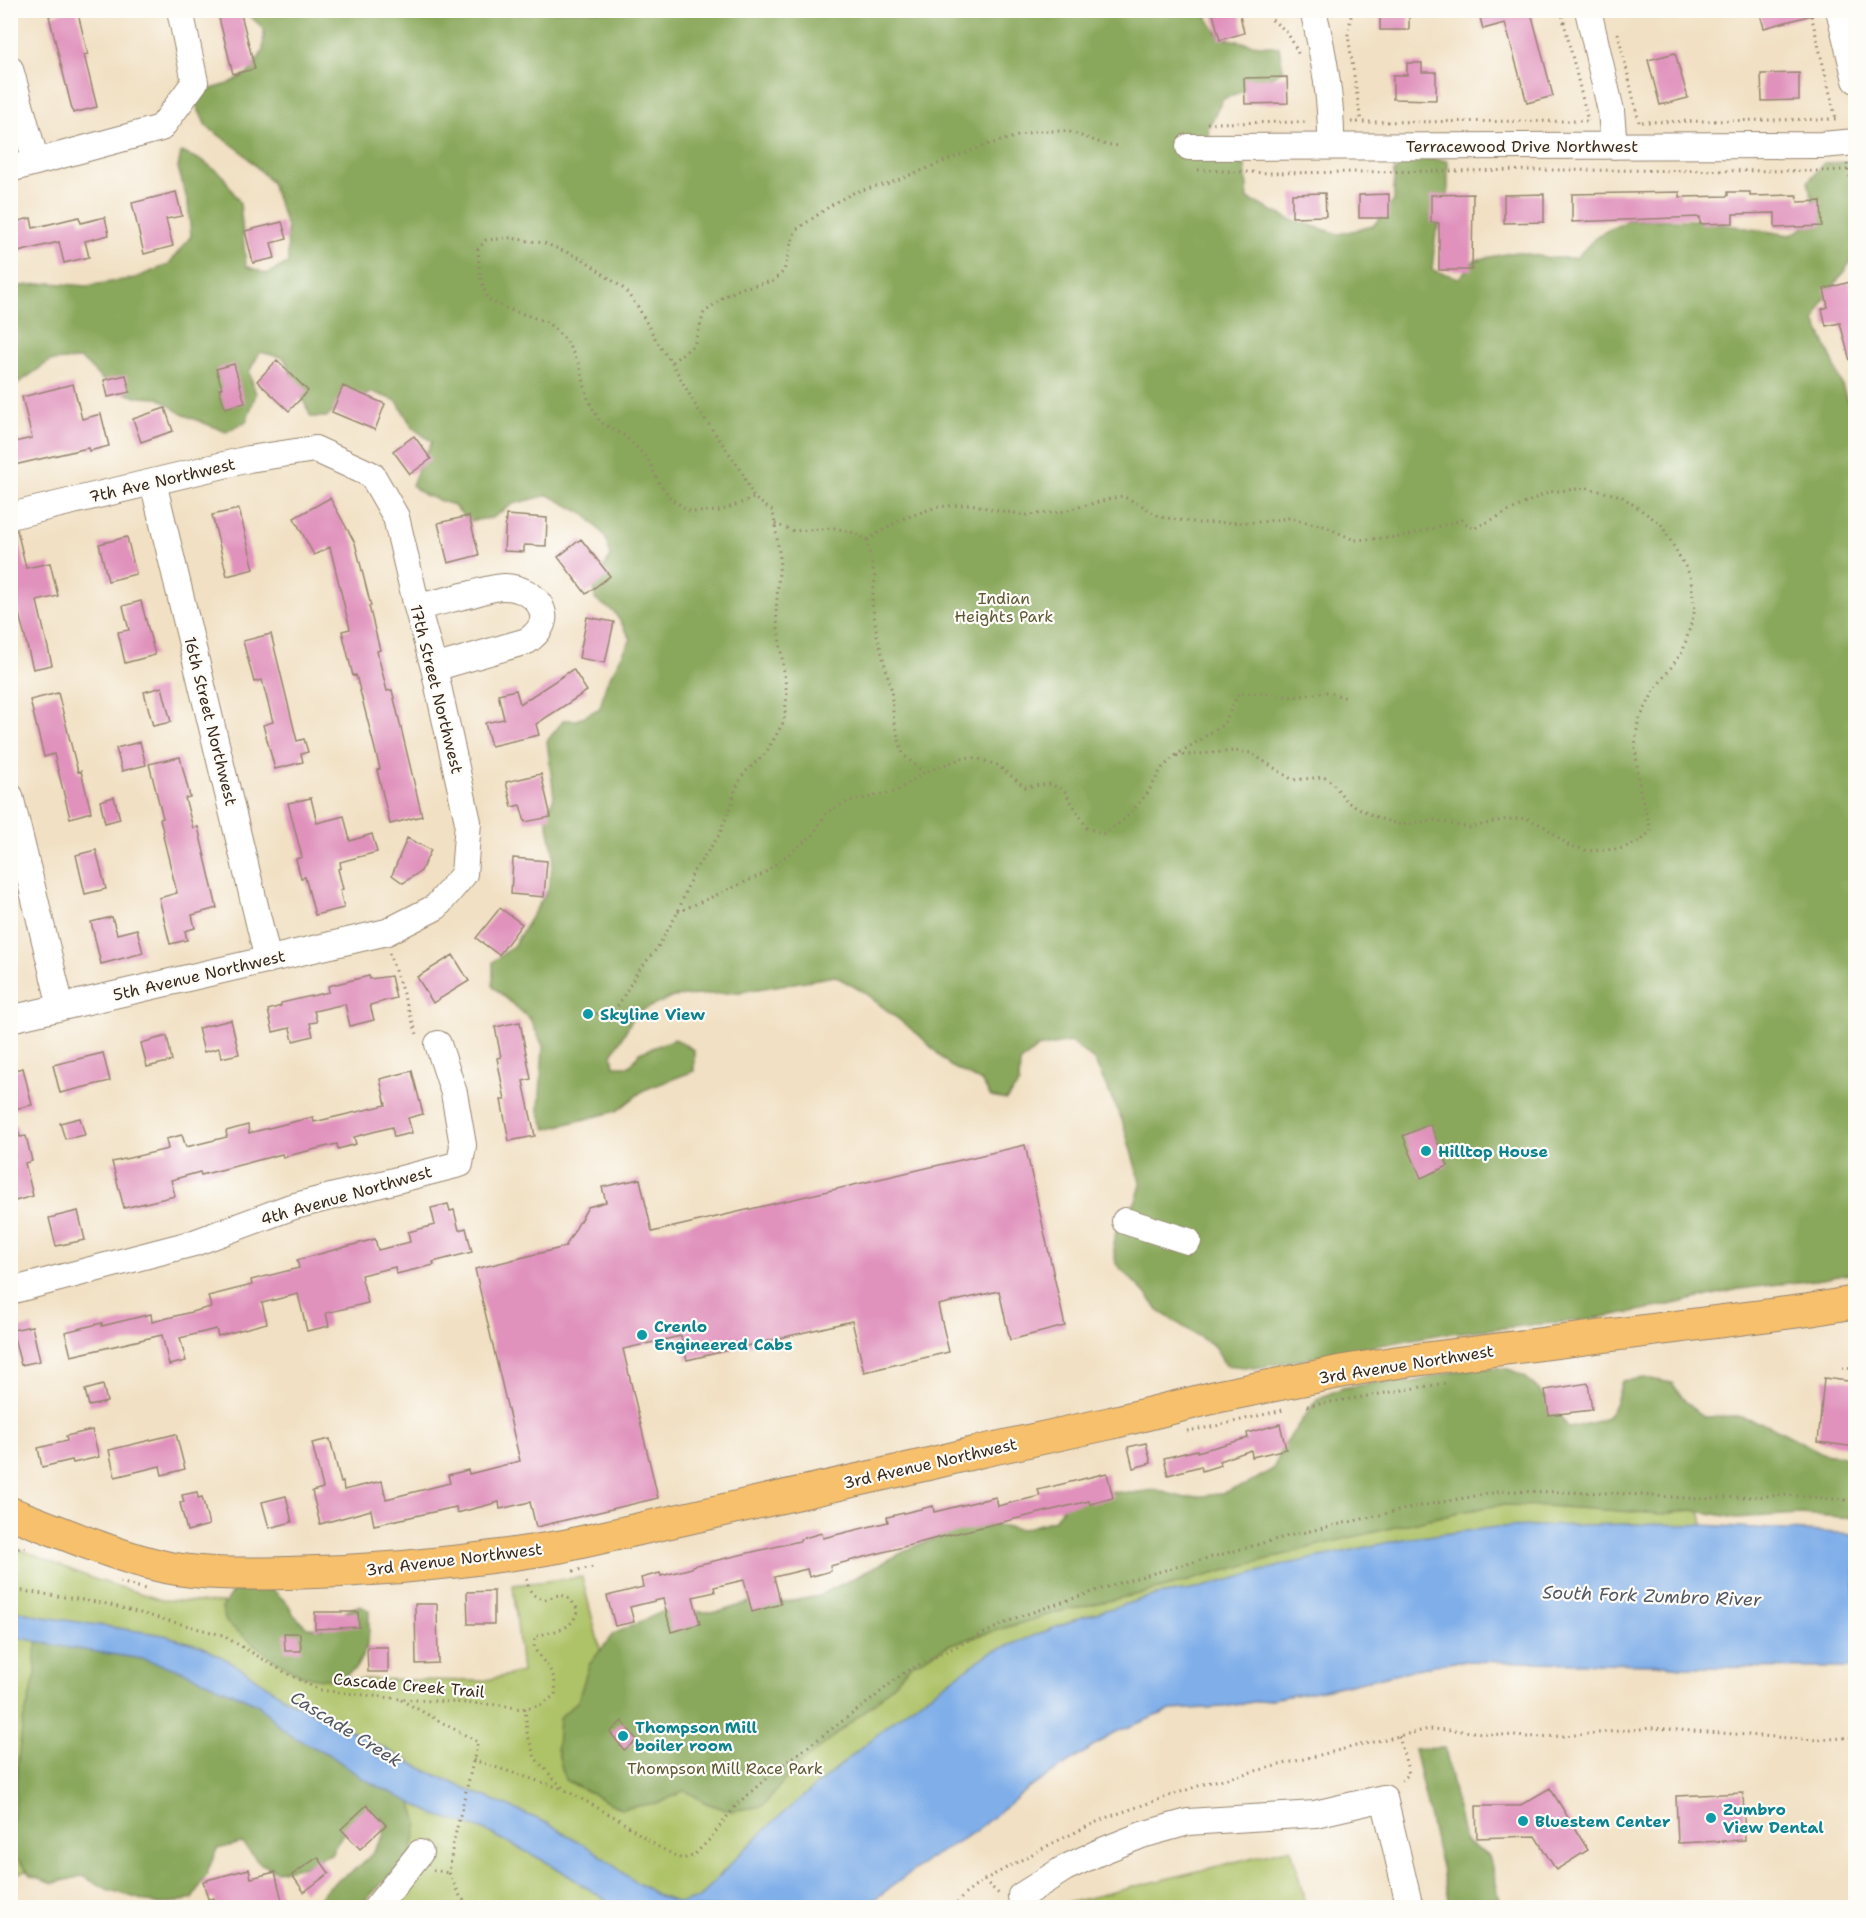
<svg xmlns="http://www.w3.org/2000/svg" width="1866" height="1918" viewBox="0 0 1866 1918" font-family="'Shantell Sans',sans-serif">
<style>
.green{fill:#aec267;stroke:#747642;stroke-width:1.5}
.forest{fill:#8aa85c;stroke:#62693d;stroke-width:1.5}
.water{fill:#7faee9;stroke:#5d6c84;stroke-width:1.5}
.building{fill:#e091bc}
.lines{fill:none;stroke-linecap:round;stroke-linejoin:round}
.minor-casing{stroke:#968570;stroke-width:28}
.major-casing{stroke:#968570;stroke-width:34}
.path{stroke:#968570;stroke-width:3;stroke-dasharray:1.5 4.5;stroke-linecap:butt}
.minor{stroke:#fff;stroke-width:26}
.major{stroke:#f7c06c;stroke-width:32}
.culture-dot{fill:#0f9aa8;stroke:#fdfcf7;stroke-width:2}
.labels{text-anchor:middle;stroke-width:4.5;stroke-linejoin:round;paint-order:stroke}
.street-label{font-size:16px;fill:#3b2a1e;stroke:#fdfcf7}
.park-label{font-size:16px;fill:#5e5834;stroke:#fdfcf7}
.culture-label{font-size:16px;font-weight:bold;fill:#0d838f;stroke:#fdfcf7;text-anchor:start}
.water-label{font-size:18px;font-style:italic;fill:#535865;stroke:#fdfcf7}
</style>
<rect width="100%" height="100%" fill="#fdfcf7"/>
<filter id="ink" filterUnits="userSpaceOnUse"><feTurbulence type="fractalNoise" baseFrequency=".0167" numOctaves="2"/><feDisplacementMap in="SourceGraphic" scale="12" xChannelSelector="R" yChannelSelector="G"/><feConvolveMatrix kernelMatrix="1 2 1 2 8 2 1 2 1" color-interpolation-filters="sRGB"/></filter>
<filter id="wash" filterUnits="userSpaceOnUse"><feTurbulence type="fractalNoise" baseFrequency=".008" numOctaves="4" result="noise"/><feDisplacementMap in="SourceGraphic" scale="24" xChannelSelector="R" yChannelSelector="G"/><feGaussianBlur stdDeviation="1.35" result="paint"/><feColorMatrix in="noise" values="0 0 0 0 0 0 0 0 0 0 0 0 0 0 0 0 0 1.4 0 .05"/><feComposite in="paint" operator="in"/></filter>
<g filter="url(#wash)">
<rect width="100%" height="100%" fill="#f1e0c3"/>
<path class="green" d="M1681 1429 1721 1601 1335 1612 779 1907 389 1908 414 1817 363 1789 11 1875 10 1545 91 1578 162 1600 222 1603H278L279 1652 353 1679 482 1681 522 1672 513 1585 582 1577 601 1653Z
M1291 1848 1306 1907H1052Z"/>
<path class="forest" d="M248 11H1203L1220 37 1251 44 1279 47 1283 70 1255 86 1223 99 1208 128 1211 157 1245 165 1248 199 1289 219 1339 234 1373 226 1394 201V172L1410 156 1448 161V200L1436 232 1432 270 1459 278 1475 260 1516 252 1550 258H1576L1598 235 1629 220H1696L1790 235 1809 225 1814 207 1808 182 1824 163 1852 162 1856 167 1855 256 1823 301 1815 321C1832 357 1847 393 1856 432L1855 1273 1823 1279 1739 1289 1660 1307 1585 1320 1441 1334 1255 1368 1225 1365 1214 1346 1160 1312 1144 1292 1116 1264 1113 1244 1118 1224 1136 1201 1141 1185 1122 1120 1094 1060 1070 1042 1037 1048 1020 1063 1019 1084 1006 1100 991 1097 982 1082 950 1066 920 1036 862 991 835 976 740 992 673 997 636 1013 612 1055 614 1066H630L639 1053 675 1039 694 1050V1071L644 1090 617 1111 546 1129 539 1111 543 1046 530 1019 493 987V962L514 945 548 890 554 855 546 816 554 797 547 741 564 720H577L600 708 606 684 631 639 615 613 595 599 594 581 611 557 605 536 586 515 549 495 513 504 492 518 469 521 453 505 424 495 412 485 420 464 432 442 413 428 397 401 372 392 348 403 326 417H311L284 358 260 352 249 372 256 394 246 422 226 432 182 414 159 398 136 397 110 387 81 359 50 361 17 384 11 386V287L51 283 87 286 135 278 168 265 191 236 188 203 178 168 181 152 203 161 223 176 240 203 246 266 267 274 288 263 287 227 271 182 241 151 206 126 195 102 205 91 228 84 250 72 263 51 264 29 250 16Z
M1473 1368C1483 1368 1493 1367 1502 1368 1530 1371 1553 1407 1569 1428 1609 1419 1611 1423 1622 1381L1645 1378 1672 1383 1685 1401 1704 1417 1737 1416 1769 1425 1824 1454 1855 1458V1518L1800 1514 1736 1518 1692 1510 1663 1514 1545 1506 1500 1505 1455 1513 1319 1545 1148 1592 1058 1612 951 1644 912 1664 878 1700 794 1769 763 1806 731 1811 706 1803 685 1790 662 1802 621 1809 565 1780 557 1749 559 1718 578 1701 589 1665 613 1634 664 1611 719 1612 749 1602H785L819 1596 913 1547 965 1527 997 1525 1023 1529 1054 1520 1074 1493 1102 1491 1131 1493 1155 1490 1186 1498 1218 1494 1248 1484 1273 1469 1284 1445 1317 1399 1342 1388 1379 1382H1413L1446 1373Z
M273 1590 288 1604 294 1615 307 1627 322 1629 334 1622 347 1611 360 1605 369 1611V1631L366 1649 356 1668 340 1679H322L301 1675 273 1659 226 1622 222 1608 233 1591Z
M38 1635 90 1644 230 1683 409 1794 418 1823 411 1854 359 1907H315C324 1881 350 1877 367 1859 374 1852 379 1842 384 1835L380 1819 363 1814 346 1828 331 1854 301 1867 277 1871 259 1863 242 1843 217 1849 206 1875 193 1899 159 1905 107 1889 82 1876 54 1883 32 1876 14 1855 12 1836 16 1794 17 1766 23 1722 36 1674 35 1652Z
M1445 1748 1464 1841 1489 1856 1502 1907H1450L1414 1749Z"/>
<path class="water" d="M1627 1524 1704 1525 1855 1534V1668L1682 1667 1655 1664 1453 1661 1323 1690 1224 1707 1171 1710 1116 1732 1029 1788 974 1832 929 1859 864 1907 618 1908 552 1865 482 1829 436 1815 362 1778 330 1755 289 1735 257 1704 183 1671 143 1659 64 1647 11 1636V1609L38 1616 164 1635 201 1646 233 1663 291 1702 330 1719 413 1764 453 1783 547 1823 595 1851 631 1879 661 1897 680 1903 699 1898 736 1858 776 1819 909 1708 990 1653 1082 1617 1156 1595 1192 1590 1288 1564 1404 1539 1497 1527Z"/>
<g id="blocks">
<path class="building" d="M71 10H77L88 54 84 55 97 107 73 113 49 16Z
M217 10H240L255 69 233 74Z
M1212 10H1239L1244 33 1220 40Z
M1380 10H1409V30H1380Z
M1478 10H1535V15L1532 16 1553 96 1527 103 1505 23 1483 29Z
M1759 10H1811L1812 15 1764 28Z
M1675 53 1688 98 1660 105 1648 60Z
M1407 63H1422V72H1436V100L1393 99V75H1407Z
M1799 73V100L1762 101 1761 74Z
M1287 77 1288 103 1245 104 1244 78Z
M176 192 182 216 166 219 173 246 144 254 132 203Z
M1680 192V197L1728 196V192H1750V196L1797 195 1798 202 1821 201 1822 226 1775 228V213L1733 214V223L1700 224V217L1572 222V194Z
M1325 193 1326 216 1292 217V194Z
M1389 194V218H1359V195Z
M1473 194 1472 270H1439V223H1431V195Z
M1544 194V222L1504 223V195Z
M79 217 81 223 105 217 109 235 85 241 89 257 64 263 59 242 10 254V223L31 218 33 228Z
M282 222 287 239 271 243 275 258 253 263 245 231Z
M1850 282 1856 304V361H1850L1840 323 1826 326 1822 309 1828 307 1824 289Z
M277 360 308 391 289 411 257 381Z
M234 364 245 403 225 408 219 389 222 388 216 369Z
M126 375 130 392 108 397 104 380Z
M73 384 82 419 101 414 109 446 89 451 88 448 10 466V443L32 438 22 397Z
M343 386 385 404 375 430 332 412Z
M165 408 173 431 141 442 133 419Z
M414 436 431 459 410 474 393 451Z
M330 498 355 543 371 606H369L380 650 377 651 387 691 392 690 422 816 390 824 377 770 380 769 356 675 353 676 342 631 350 629 330 547 314 555 294 518Z
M239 509 254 569 227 576 212 515Z
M506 515 547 518 546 546 524 545V552L504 551Z
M469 516 479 555 448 563 438 523Z
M17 530 26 568 50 563 58 596 37 601 52 665 33 669 17 606 14 607 10 593V531Z
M127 537 136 574 108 581 99 544Z
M581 539 610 576 586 594 558 557Z
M141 601 155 655 125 663 118 632 129 630 123 606Z
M587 617 614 622 605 663 579 658Z
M271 634 297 741 304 739 308 752 301 754 303 762 275 769 263 725 273 722 262 680 254 682 243 641Z
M573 669 587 691 536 724 539 735 491 746 485 723 504 719 498 694 516 690 520 704Z
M162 687 171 722 153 726 144 692Z
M58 693 78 772 81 771 91 812 70 818 54 754 44 757 30 700Z
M140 742 146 765 122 771 116 748Z
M180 757 190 797 185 798 193 828 198 827 217 908 192 915 195 928 185 931 187 940 170 944 159 898 177 893 163 836 164 835 160 819 163 818 149 764Z
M541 774 551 817 525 822 520 805 512 807 506 782Z
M114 797 120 819 105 823 100 801Z
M311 798 317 823 344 816 350 841 372 834 377 852 340 862 341 868 338 869 343 889 340 890 344 908 315 915 305 877 301 878 296 859 302 857 288 803Z
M407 838 431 850 421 871 403 883 392 875Z
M96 850 106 889 85 894 76 855Z
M513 858 547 861 544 897 511 894Z
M500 908 522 924 499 955 476 938Z
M112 917 117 934 137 929 143 953 101 964 91 922Z
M453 955 469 981 433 1003 417 977Z
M369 976 370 979 391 976 396 998 370 1005 374 1020 350 1026 345 1004 314 1011 317 1022 310 1023 313 1036 293 1041 290 1028 273 1032 268 1010 281 1006V1003L329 992 328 986Z
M231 1020 239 1054 221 1058 219 1048 204 1052 198 1028Z
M520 1022 531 1079 523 1081 535 1136 509 1141 501 1100H505L497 1058 501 1057 495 1027Z
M167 1036 172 1061 147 1067 141 1043Z
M103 1053 110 1081 60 1093 53 1065Z
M23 1068 32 1105 10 1110V1071Z
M412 1071 423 1114 408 1118 412 1133 394 1137 392 1127 354 1137 356 1144 338 1149 337 1144 283 1157 282 1154 201 1175 200 1172 171 1180 175 1196 124 1208 112 1162 168 1149 166 1139 182 1135 186 1147 227 1137 226 1131 248 1125 249 1133 313 1117 314 1122 386 1105 380 1079Z
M80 1118 85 1135 65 1139 60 1123Z
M10 1124H16L20 1137 26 1136 32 1161 25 1163 33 1196 15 1201 10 1182Z
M1430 1124 1448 1166 1421 1178 1403 1136Z
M1025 1145 1065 1326 1010 1340 999 1291 938 1305 949 1352 864 1372 852 1321 687 1360 681 1336 623 1349 658 1498 536 1527 530 1502 500 1509 499 1502 457 1513 456 1507 374 1525 371 1510 320 1524 312 1491 323 1488 312 1443 330 1439 341 1483 343 1482 344 1490 382 1481 386 1499 450 1483 448 1475 468 1470 469 1474 520 1461 475 1269 565 1247 588 1207 606 1202 602 1187 640 1179 652 1232Z
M448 1204 450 1211 454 1210 459 1230 466 1228 472 1252 433 1262 434 1265 396 1274 395 1267 361 1275 368 1303 326 1313 329 1326 307 1331 298 1294 262 1303 267 1323 218 1336 216 1329 180 1338 186 1361 169 1365 162 1335 71 1356 65 1332 102 1323V1326L151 1314 152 1322 211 1307 208 1296 252 1285 251 1280 299 1268 297 1260 375 1239 378 1250 410 1242 408 1232 435 1225 431 1208Z
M78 1211 85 1240 56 1246 49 1218Z
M32 1326 40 1361 21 1365 12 1330Z
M1824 1378 1856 1382V1447L1818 1442Z
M1588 1383 1592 1410 1549 1415 1545 1390Z
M103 1385 107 1402 89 1406 85 1390Z
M1280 1424 1286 1449 1252 1457 1251 1450 1220 1461 1221 1465 1202 1471 1201 1466 1168 1475 1164 1458 1197 1450V1452L1248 1438 1247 1433Z
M92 1430 99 1457 73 1463 72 1460 42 1467 38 1448 67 1441 66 1436Z
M176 1434 185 1469 162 1475 160 1466 115 1477 109 1450Z
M1146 1443 1151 1463 1133 1468 1128 1447Z
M1107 1473 1113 1498 1090 1504 1089 1501 941 1537 830 1566 831 1571 809 1577 807 1569 774 1577 781 1604 752 1612 744 1580 714 1587 715 1592 693 1597 700 1624 671 1632 663 1599 630 1607 634 1622 615 1626 607 1596 643 1587 641 1578 660 1573 661 1576 692 1568V1566L800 1541V1539L822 1533 823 1538 888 1522 887 1517 933 1506 934 1512 996 1497 998 1506 1040 1496 1038 1490Z
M197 1492 198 1498 202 1497 209 1525 187 1531 180 1503 184 1502 182 1495Z
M286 1496 292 1522 269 1528 262 1502Z
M494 1591V1624H468L467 1592Z
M415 1604H437L438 1663 416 1664Z
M315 1612H358L359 1627 315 1629Z
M284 1633H300L301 1651H285Z
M367 1647H388V1672H368Z
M622 1721 637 1740 624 1750 610 1732Z
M1550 1788 1588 1850 1556 1870 1535 1836 1477 1838 1476 1806H1519Z
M1743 1793 1745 1840 1678 1843 1676 1796Z
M367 1805 386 1825 360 1849 341 1829Z
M318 1857 329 1873 304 1892 292 1875Z
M249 1869 251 1878 275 1872 284 1908H217L214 1898 208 1899 203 1881Z"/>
</g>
</g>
<g filter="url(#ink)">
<use href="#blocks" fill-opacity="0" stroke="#968570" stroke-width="1.5"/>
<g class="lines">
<g class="minor-casing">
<path id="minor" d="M1313 10C1324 55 1332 100 1331 146
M1588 10 1611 111 1614 146
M1839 10 1856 80
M10 69 36 162
M1189 147 1822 145 1856 142
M10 169 161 128 195 82 180 10
M153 482 268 960
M10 516 249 459 315 449 372 475 396 517 417 607 434 668 468 822 464 874 436 907 387 932 10 1019
M417 607C436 603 454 598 472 594 482 591 494 587 504 587 519 587 537 595 542 610 547 623 537 634 527 641L434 668
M10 796 61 1007
M1125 1221 1188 1241
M10 1291 194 1243 291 1207 460 1164 463 1145 454 1093 438 1044
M376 1908 420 1853
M1023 1908 1021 1896 1065 1868 1102 1851 1142 1835 1188 1822 1315 1814 1384 1798 1410 1908"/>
</g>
<g class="major-casing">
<path id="major" d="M10 1513C62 1532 111 1555 165 1567 204 1575 248 1574 288 1573 380 1571 473 1562 564 1546L933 1463 982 1451 1111 1423 1220 1396 1344 1371 1399 1362 1809 1310 1856 1302"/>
</g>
<path class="path" d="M1265 10C1271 23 1279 23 1287 33 1292 40 1296 48 1299 56
M1352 10 1348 35 1361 122
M1561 10 1588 121
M1810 10 1836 119
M1618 33 1639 122
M1351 122 1590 121
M1642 122 1836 119
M1207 123 1308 122
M1847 164 1856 200
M1198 170 1272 173 1535 170 1825 171 1856 169
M672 362 694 345 704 313 723 297 742 288 773 281 784 271 792 240 796 230 836 202 855 192 890 183 983 146 1035 131H1067L1104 144 1120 146
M775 524 794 531 834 528 855 533 867 540 902 519 936 507 971 504 994 510 1027 515 1060 512 1122 496 1141 505 1160 517 1198 523 1262 522 1288 518 1324 526 1354 540 1401 537 1462 520 1473 529 1548 492 1587 488 1621 496 1661 524 1690 575 1695 610 1683 651 1655 689 1638 722 1635 746 1640 791 1651 830 1641 841 1620 849 1588 851 1568 845 1545 827 1526 818 1502 820 1469 828 1435 820 1401 825 1378 818 1347 802 1333 783 1324 777 1293 780 1251 753 1234 751 1175 756
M867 540 875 579 872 602 877 635 891 688 894 723 903 754 923 773
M678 912 763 874 813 835 826 813 844 803 897 791 923 773 965 757 979 759 997 765 1025 787 1050 784 1064 790 1087 828 1103 834 1124 820 1147 794 1162 768 1175 756 1224 724 1238 694 1265 693 1293 697 1327 692 1347 698
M389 953 418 1037
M590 1013 605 1014 617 1007 637 973 658 947 678 912 693 872 718 837 732 804 735 790 744 773 766 753 784 721 787 695 776 612 780 559 773 511 754 498 741 470 697 408 672 363 657 342 638 307 624 289 583 259 544 243 510 238 486 240 478 249 480 275 487 299 505 308 547 322 566 340 580 366 588 399 600 422 625 436 648 459 658 481 671 499 691 512 720 511 754 498
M1842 1368 1856 1369
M1307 1406 1446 1383
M1187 1431 1216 1426 1283 1410
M12 1549 27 1547
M573 1571 593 1567
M120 1582 149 1590
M10 1589 103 1603 222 1635 288 1674 319 1690 400 1699 501 1705 521 1709 541 1705 555 1695C558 1672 545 1666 534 1648L535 1637C555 1629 571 1633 578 1610 574 1604 569 1596 560 1595 556 1595 551 1598 546 1599 532 1599 527 1588 526 1576
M401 1700 478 1742 453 1844 449 1873 461 1898 473 1908
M525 1708 527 1732 535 1758 555 1780 565 1790 618 1819 657 1846 682 1859 693 1856 710 1839 737 1804 776 1770 871 1700 902 1674 926 1661 1018 1617 1122 1582 1288 1536 1415 1507 1503 1491 1613 1493 1700 1499 1789 1495 1856 1501
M1399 1736 1409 1774 1399 1783
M473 1760 563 1789
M433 1870 449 1873
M984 1880 1000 1895
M953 1908 964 1895 984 1880 1047 1846 1105 1818 1207 1783 1360 1745 1429 1729 1452 1730 1526 1737 1564 1736 1652 1728 1816 1740 1856 1737"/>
<use href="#minor" class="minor"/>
<use href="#major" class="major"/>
</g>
</g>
<g class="culture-dot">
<circle cx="588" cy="1014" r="6"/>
<circle cx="1426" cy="1151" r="6"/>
<circle cx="642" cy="1335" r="6"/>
<circle cx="623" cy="1736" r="6"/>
<circle cx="1711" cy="1818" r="6"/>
<circle cx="1523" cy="1821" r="6"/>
</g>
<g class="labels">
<g class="street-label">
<text x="1522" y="152">Terracewood Drive Northwest</text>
<text transform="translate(162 480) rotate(-13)" y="6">7th Ave Northwest</text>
<text transform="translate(437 689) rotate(76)" y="6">17th Street Northwest</text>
<text transform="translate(211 721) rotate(76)" y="6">16th Street Northwest</text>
<text transform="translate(199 975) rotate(-13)" y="6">5th Avenue Northwest</text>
<text transform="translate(346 1195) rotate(-16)" y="6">4th Avenue Northwest</text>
<text transform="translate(1406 1364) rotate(-9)" y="6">3rd Avenue Northwest</text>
<text transform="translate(930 1463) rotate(-13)" y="6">3rd Avenue Northwest</text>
<text transform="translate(454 1559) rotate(-7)" y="6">3rd Avenue Northwest</text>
<text transform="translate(409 1685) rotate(5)" y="6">Cascade Creek Trail</text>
</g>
<g class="park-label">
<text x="1004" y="604">Indian<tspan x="1004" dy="18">Heights Park</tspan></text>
<text x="725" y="1774">Thompson Mill Race Park</text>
</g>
<g class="culture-label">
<text x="600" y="1020">Skyline View</text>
<text x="1438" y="1157">Hilltop House</text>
<text x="654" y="1332">Crenlo<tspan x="654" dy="18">Engineered Cabs</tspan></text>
<text x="635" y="1733">Thompson Mill<tspan x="635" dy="18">boiler room</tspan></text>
<text x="1723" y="1815">Zumbro<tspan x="1723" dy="18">View Dental</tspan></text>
<text x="1535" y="1827">Bluestem Center</text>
</g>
<g class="water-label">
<text transform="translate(1652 1596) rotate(2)" y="6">South Fork Zumbro River</text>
<text transform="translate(346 1729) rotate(32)" y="6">Cascade Creek</text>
</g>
</g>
<rect width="1866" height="1918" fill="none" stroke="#fdfcf7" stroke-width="36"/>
</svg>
